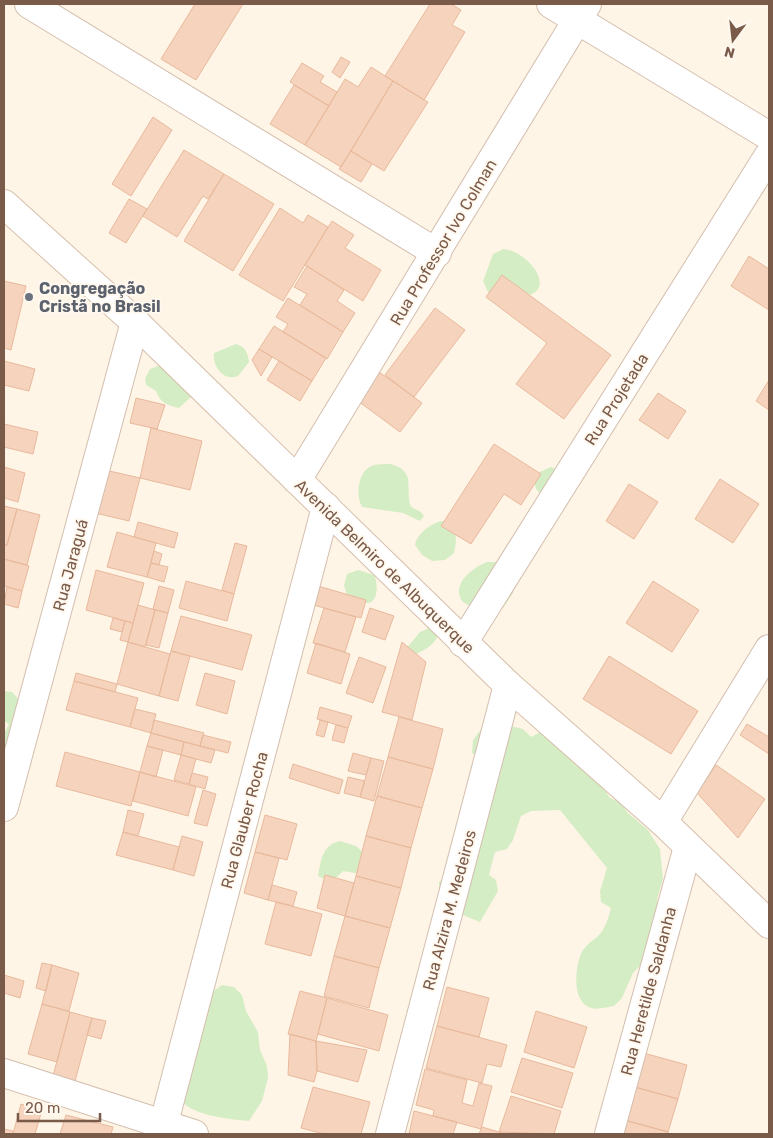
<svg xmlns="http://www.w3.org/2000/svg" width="773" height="1138" viewBox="0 0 773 1138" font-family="Rubik,sans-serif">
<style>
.green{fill:#d5edc4}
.building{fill:#f5d3bd;stroke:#e9b99c}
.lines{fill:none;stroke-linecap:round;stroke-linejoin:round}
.street-casing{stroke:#d4beae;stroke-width:30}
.secondary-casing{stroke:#d7beab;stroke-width:30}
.street{stroke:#fff;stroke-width:28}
.secondary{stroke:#fff;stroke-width:28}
.worship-dot{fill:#6b7280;stroke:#fff8ef;stroke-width:2}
.labels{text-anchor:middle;stroke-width:4;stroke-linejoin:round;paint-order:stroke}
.street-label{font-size:16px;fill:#7a5a49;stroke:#fff8ef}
.worship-label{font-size:16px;font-weight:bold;fill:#5b616d;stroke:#fff8ef;text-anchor:start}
</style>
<rect width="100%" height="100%" fill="#fef5e7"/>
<path class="green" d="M503 249C527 250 559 290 525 296 514 298 500 295 489 294L483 281 493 254Z
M236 344C245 346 248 353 249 362L238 376C224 382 212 366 214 353Z
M161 365 192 396 179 408C167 405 160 403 156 391L146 385 145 379 150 369Z
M390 464C418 471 404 489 411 507L421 512 424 516 420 521 403 513 362 507C355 495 358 469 374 465 379 464 385 464 390 464Z
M551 467 563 472 548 501C538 492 532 488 535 474Z
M441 521H446L455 529 456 542 454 553 445 560 432 561 422 555 415 545C417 534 430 524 441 521Z
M487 562H498L516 580 513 593 503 608C486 612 477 612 462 601 451 584 472 568 487 562Z
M358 570 374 575C378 582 379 603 367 603 360 603 353 599 347 596L344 585 347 574Z
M431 627 436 630 438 636C431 648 422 652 410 656L405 650 420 632Z
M4 691 12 692 20 701 14 754 4 750V734L9 724 4 721Z
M488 720 523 729 531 737 542 731 596 777 610 798 620 802 628 813 648 830 660 849 663 879 657 899 660 922 650 956 633 973 622 998 614 1006C608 1007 597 1010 591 1008 572 1002 575 971 580 956 584 946 591 942 598 936 605 930 609 916 611 908L601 902 600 891 607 868 560 810 531 811 521 816 513 840 507 849 495 852 489 875 496 880 498 891 480 922 458 913 439 900V882L448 873 480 760 472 753 473 740Z
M340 841 356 846 365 854 360 874 343 871 334 880 328 881 318 876C321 860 322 845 340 841Z
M222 985 234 987 242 995 246 1011 258 1032 260 1050 267 1066 268 1078 262 1101 249 1121C230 1119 192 1116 181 1100L212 992Z"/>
<path class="building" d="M195 4H243L196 80 161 59Z
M430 4H451L461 10 452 25 465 32 424 100 385 76Z
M341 57 350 62 340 78 332 72Z
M302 63 324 76 320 82 337 92 329 106 290 82Z
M371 67 393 81 341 167 305 145 345 79 358 87Z
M393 81 428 102 384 171 351 151Z
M294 85 329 106 305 145 270 124Z
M153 117 172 130 131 196 112 184Z
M184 150 224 174 208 199 203 196 177 237 143 216Z
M351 151 372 164 361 182 339 169Z
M224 174 274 204 233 271 184 241Z
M129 199 147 209 126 243 109 233Z
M280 208 303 223 308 215 328 227 283 301 239 275Z
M332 221 354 235 345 248 381 270 363 301 305 265Z
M749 256 769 269V310L731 286Z
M307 266 344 290 337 301 355 313 343 332 300 305 307 294 294 287Z
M502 275 611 355 564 419 516 384 547 343 486 297Z
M4 281 26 286 11 350 4 348Z
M288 298 343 332 327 359 283 332 288 324 276 317Z
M435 308 465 330 414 397 385 375Z
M274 326 326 358 312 381 259 349Z
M259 349 272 357 261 376 252 360Z
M4 361 35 369 29 391 4 385Z
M279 361 312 381 300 401 267 380Z
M379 372 422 403 400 432 358 401Z
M769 380V410L756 401Z
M658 393 686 411 668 439 639 420Z
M136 398 165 405 157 429 130 423Z
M4 424 38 432 33 454 4 447Z
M151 428 202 441 190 490 140 478Z
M494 444 541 474 521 505 504 494 471 544 441 526Z
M4 467 25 473 18 502 4 498Z
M105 470 140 478 129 521 95 513Z
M720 479 759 504 733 543 695 519Z
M629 484 658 502 634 539 606 521Z
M4 506 17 509 7 545H4Z
M17 509 40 515 27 565 4 559V545H7Z
M138 522 178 533 174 548 134 537Z
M117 532 156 543 147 577 107 567Z
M235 543 247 546 234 594 222 590Z
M154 551 162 554 159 565 151 563Z
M4 559 29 566 22 591 4 586Z
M151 563 168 567 164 582 147 577Z
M96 570 144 583 133 623 86 610Z
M186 581 234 594 227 621 179 608Z
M653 581 699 610 672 652 626 623Z
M159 586 174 590 168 613 153 609Z
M318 586 366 600 361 618 313 605Z
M7 587 22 591 18 608 4 604Z
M138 605 155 610 145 647 128 642Z
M324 608 356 617 345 652 313 643Z
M370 608 394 616 385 640 362 632Z
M155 610 168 613 159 648 146 645Z
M181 616 252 635 242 670 171 651Z
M113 618 125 621 122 632 110 629Z
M125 621 133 623 128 642 120 640Z
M128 642 170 654 159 696 117 684Z
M402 642 426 662 412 720 382 712Z
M316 643 350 654 341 684 307 673Z
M171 651 190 656 178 701 159 696Z
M609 656 698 711 671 754 583 699Z
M359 657 386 667 373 703 346 693Z
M76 673 117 684 115 692 74 681Z
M205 673 235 681 227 714 196 705Z
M74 681 138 698 130 727 66 710Z
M320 707 352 716 348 728 317 719Z
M135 709 156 714 151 733 130 727Z
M399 717 443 729 433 769 388 757Z
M154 720 204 733 200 746 151 733Z
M320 720 328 722 324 737 316 735Z
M747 724 769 737V754L740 735Z
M336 725 348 728 344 743 332 740Z
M151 733 184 742 181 755 147 746Z
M203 735 231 742 228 753 200 746Z
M184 742 215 750 211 763 181 755Z
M147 746 163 750 156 777 140 772Z
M65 752 140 772 131 806 56 786Z
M353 753 371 758 366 775 348 771Z
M181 755 196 759 189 784 174 780Z
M388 757 433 769 422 808 377 796Z
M371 758 384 761 374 801 360 797Z
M293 764 343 780 339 794 289 778Z
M716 765 765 799 738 838 697 793Z
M140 772 196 787 188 816 133 801Z
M192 773 208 777 205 789 189 784Z
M348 777 365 781 360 797 344 793Z
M203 790 216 794 207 826 194 823Z
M377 796 422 808 411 848 366 836Z
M128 810 144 814 138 836 123 832Z
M265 815 297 824 287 860 255 852Z
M123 832 179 847 173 870 116 855Z
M182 836 203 842 194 876 173 870Z
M366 836 411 848 401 888 356 876Z
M255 852 279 858 268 900 244 893Z
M325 875 354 883 345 916 317 908Z
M356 876 401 888 390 928 345 916Z
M272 885 297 892 293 906 268 900Z
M276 902 322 914 311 956 265 944Z
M345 916 390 928 379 968 334 956Z
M334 956 379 968 369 1008 324 996Z
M42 963 52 965 46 991 36 988Z
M52 965 79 973 69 1011 42 1004Z
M4 975 24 981 20 998 4 993Z
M447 987 489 998 479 1037 437 1026Z
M300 991 327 998 316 1041 288 1034Z
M327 998 388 1015 379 1051 318 1034Z
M42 1004 70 1012 57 1062 28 1054Z
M536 1011 587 1027 574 1068 524 1052Z
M70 1012 92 1018 75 1081 53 1076Z
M92 1018 106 1021 101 1039 87 1035Z
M437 1026 507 1045 501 1067 487 1064 482 1083 426 1068Z
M290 1034 316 1041 317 1071 314 1082 288 1075Z
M316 1041 367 1050 358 1082 317 1071Z
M640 1052 687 1065 678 1099 631 1086Z
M522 1058 573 1073 562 1108 511 1092Z
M425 1069 467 1080 462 1103 473 1106 479 1083 492 1086 481 1129 433 1116 434 1110 416 1105Z
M631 1086 678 1099 668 1132 621 1119Z
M313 1087 370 1102 361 1134H324L301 1128Z
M511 1096 561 1111 554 1134 499 1132Z
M21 1104 42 1110 35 1134H13Z
M414 1111 457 1122 453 1134H409Z
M66 1115 113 1127 111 1134H60Z
M621 1119 668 1132V1134H617Z
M482 1127 499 1132 506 1134H479Z
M4 1129 13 1131V1134H4Z"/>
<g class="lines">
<g class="street-casing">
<path id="street" d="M29 4 437 253
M551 4 769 136
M297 480 587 4
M463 643 769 155
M4 807 135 322
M663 822 769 649
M4 1073 194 1134
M161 1134 326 507
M390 1134 508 685
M609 1134 688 847"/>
</g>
<g class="secondary-casing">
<path id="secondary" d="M4 204 135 322 508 685 663 822 769 924"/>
</g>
<use href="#street" class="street"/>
<use href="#secondary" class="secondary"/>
</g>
<circle class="worship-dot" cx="29" cy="297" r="5"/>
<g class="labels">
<g class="street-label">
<text transform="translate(443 242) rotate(-59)" y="6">Rua Professor Ivo Colman</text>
<text transform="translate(616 399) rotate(-58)" y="6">Rua Projetada</text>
<text transform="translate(70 565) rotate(-75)" y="6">Rua Jaraguá</text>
<text transform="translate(385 566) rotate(44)" y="6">Avenida Belmiro de Albuquerque</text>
<text transform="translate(244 820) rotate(-75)" y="6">Rua Glauber Rocha</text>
<text transform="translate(449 910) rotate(-75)" y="6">Rua Alzira M. Medeiros</text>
<text transform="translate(648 991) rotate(-75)" y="6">Rua Heretilde Saldanha</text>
</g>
<g class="worship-label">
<text x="39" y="294">Congregação<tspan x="39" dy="18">Cristã no Brasil</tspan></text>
</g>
</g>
<rect width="773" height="1138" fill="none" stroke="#7a5a49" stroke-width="10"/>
<g transform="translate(733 40) rotate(195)" stroke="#fff8ef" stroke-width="4" paint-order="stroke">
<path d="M0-4L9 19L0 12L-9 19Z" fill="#7a5a49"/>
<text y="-8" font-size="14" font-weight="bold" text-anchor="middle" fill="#7a5a49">N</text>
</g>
<path d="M18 1113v8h82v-8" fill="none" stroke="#7a5a49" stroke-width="2.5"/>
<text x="25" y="1113" font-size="15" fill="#7a5a49" stroke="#fff8ef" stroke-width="4" paint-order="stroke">20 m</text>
</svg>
